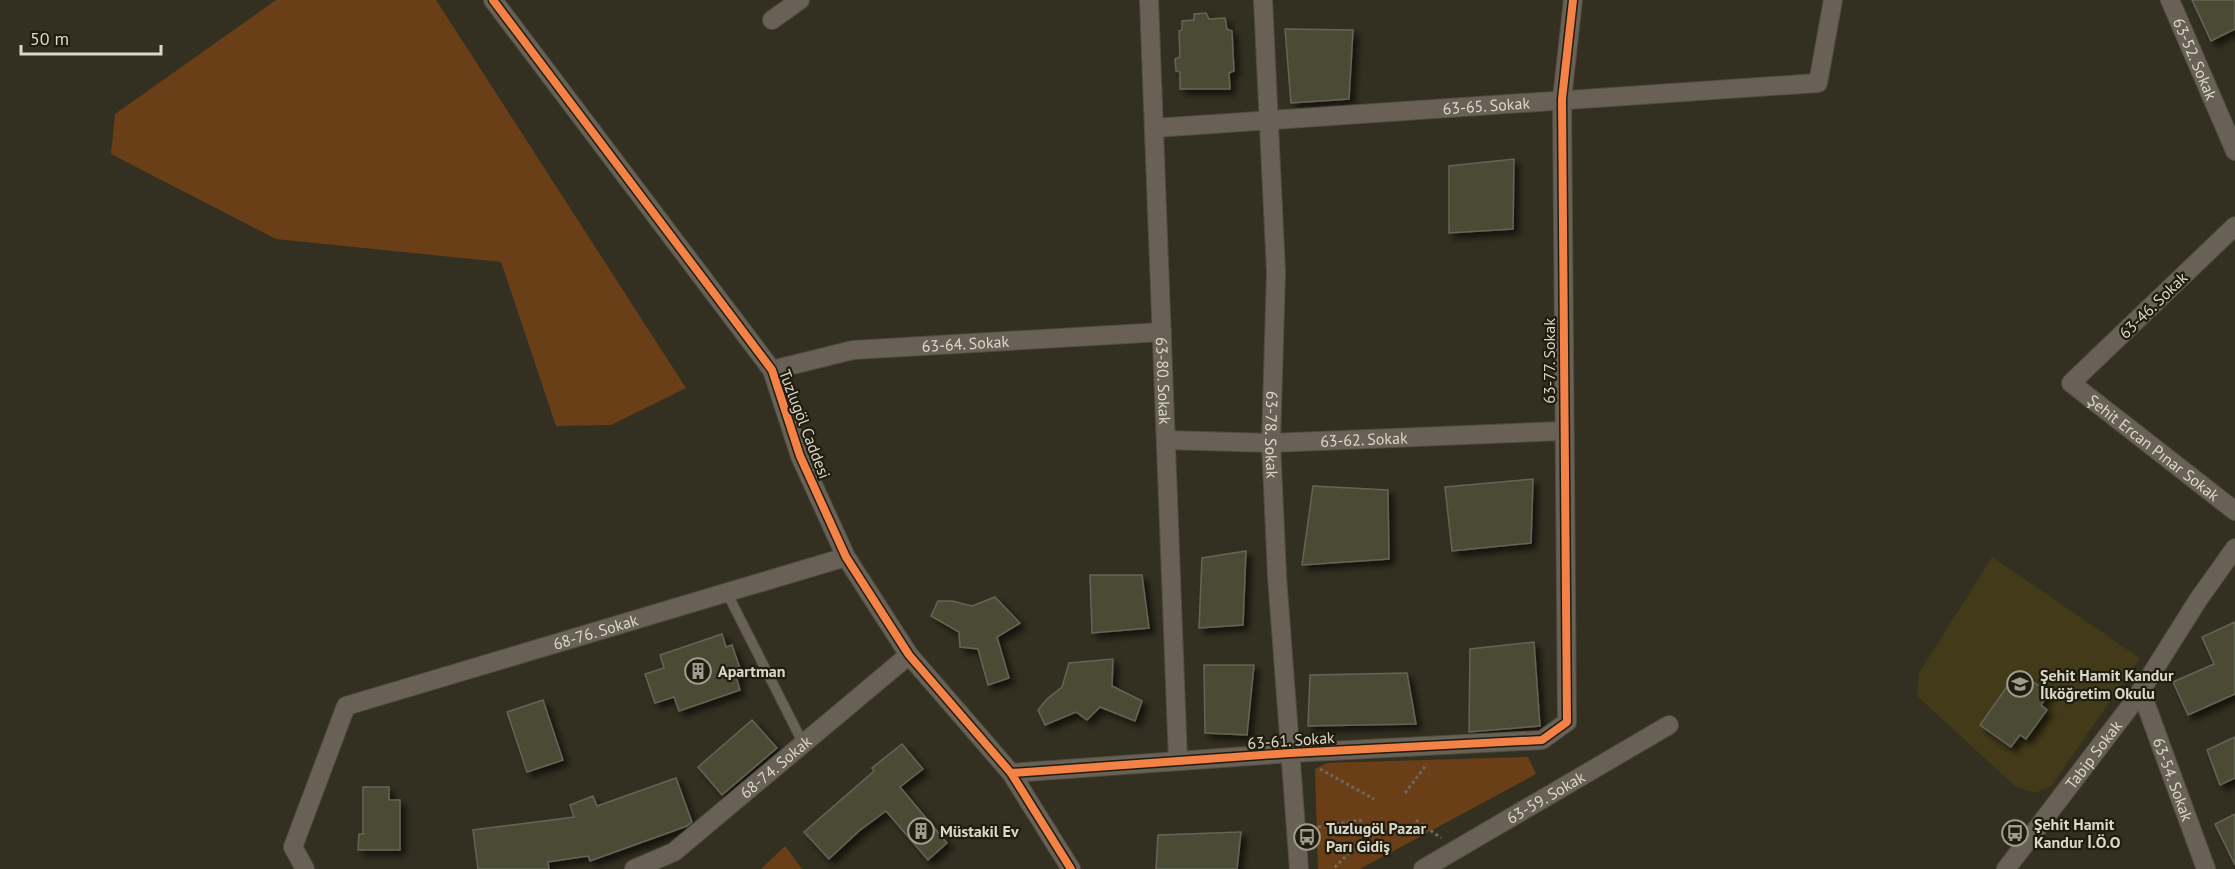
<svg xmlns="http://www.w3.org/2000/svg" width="2235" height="869" viewBox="0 0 2235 869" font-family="'PT Sans',sans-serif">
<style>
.built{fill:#423a18}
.green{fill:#6a3f17}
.building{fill:#4b4c36;stroke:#646457;stroke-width:1.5;filter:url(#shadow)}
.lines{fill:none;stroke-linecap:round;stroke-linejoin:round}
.lane-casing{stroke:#504d41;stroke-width:11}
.street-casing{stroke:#504d41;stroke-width:20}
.path{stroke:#6e685d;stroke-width:3;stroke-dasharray:3 3;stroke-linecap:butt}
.lane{stroke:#696156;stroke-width:9}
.street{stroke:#696156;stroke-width:18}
.cycleway-casing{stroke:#201d10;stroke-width:11}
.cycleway{stroke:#f48246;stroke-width:8}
.labels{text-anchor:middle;stroke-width:4.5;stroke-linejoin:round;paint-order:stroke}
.street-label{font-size:16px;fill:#dcd8c8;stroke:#201d10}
.poi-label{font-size:16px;font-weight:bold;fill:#dcd8c8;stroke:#201d10;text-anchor:start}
</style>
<defs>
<filter id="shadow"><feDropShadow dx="5" dy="5" stdDeviation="3" flood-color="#0009"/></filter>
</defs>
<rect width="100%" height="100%" fill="#333021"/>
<path class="built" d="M1992 557 2140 658 2052 785 2035 793 2015 786 1917 696 1919 673Z"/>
<path class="green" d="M276 0H436L686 388 611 425 556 426 501 262 276 239 111 154 115 114Z
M1528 757 1536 774 1360 869H1318L1315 769 1326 763Z
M785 846 802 869H761Z"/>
<path class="building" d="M2192 0H2235V29L2211 41Z
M1206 13 1209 19 1225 18 1227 29 1232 31 1234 71 1229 73 1230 89H1180V72L1176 71 1175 59 1180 57 1179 31 1182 30V21L1194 20V14Z
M1285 29 1353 30 1349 99 1291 103Z
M1514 159 1513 229 1449 233V166Z
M1533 479 1531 543 1452 551 1445 487Z
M1313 486 1388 490 1389 559 1302 565Z
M1246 551 1243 625 1199 628 1202 558Z
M1090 575H1142L1149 628 1092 633Z
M995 597 1020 623 997 637 1009 678 988 685 978 649 960 647 959 632 931 616 938 601H952L972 606Z
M2235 622V694L2188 715 2173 682 2214 664 2202 637Z
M722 634 726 647 732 645 742 674 736 676 740 690 679 711 674 697 655 703 645 674 664 668 660 655Z
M1534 642 1540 726 1469 732 1470 649Z
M1113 659 1112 686 1142 701 1135 721 1100 707 1087 720 1076 712 1045 725 1038 710 1047 699 1062 687 1069 663Z
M1204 665H1254L1247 735 1205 733Z
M2018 671 2049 693 2041 705 2047 710 2026 739 2020 735 2011 747 1980 725Z
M1407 673 1416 724 1308 726 1310 675Z
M543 700 563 760 527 772 507 712Z
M752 720 777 748 722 795 698 767Z
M2235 737V778L2220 785 2207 750Z
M902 744 923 769 900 787 947 843 928 860 886 811 859 831 829 859 804 832 874 771 872 768Z
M676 778 692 822 687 826 590 861 588 856 548 862 549 869H478L473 830 574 817 570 805 593 796 597 806Z
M363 787H389V800H400V850H358L359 834H363Z
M2235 814V865L2215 824Z
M1241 832 1237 869H1156L1158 835Z"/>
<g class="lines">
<g class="lane-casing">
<path id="lane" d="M727 593 804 745"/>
</g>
<g class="street-casing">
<g id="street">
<path d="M493 0 772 370 800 456 846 557 909 655 1011 773 1071 869"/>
<path id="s1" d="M1149 0 1178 761"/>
<path id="s2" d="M1263 0 1276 272 1271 443 1277 576 1299 869"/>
<path id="s3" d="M2170 0 2235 151"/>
<path d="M772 20 800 0"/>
<path id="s4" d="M1154 128 1818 83 1833 0"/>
<path id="s5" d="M2235 226 2071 383 2235 511"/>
<path id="s6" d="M772 370 853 350 1162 332"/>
<path id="s7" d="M1166 440 1271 443 1563 431"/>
<path id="s8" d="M2141 691 2206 869"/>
<path d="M1011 773 1291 753 1542 740 1567 722 1562 99 1573 0"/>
<path id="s9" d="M305 869 293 847 346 706 846 557"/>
<path id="s10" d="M634 869 674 852 909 655"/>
<path id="s11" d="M1423 869 1669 725"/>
<path id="s12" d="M2006 869 2135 700 2198 600 2235 548"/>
</g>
</g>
<path class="path" d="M1320 769 1374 799
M1405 793 1427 764
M1416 820 1441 838
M1312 828 1360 820 1367 835 1333 869"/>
<use href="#lane" class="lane"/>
<use href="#street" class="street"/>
<g class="cycleway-casing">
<path id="cycleway" d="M493 0 772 370 800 456 846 557 909 655 1011 773 1071 869
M1011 773 1291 753 1542 740 1567 722 1562 99 1573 0"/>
</g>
<use href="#cycleway" class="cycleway"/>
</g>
<defs>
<g id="building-ring" transform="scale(1.35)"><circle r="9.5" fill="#201d10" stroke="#a19d8e" stroke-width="1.5"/><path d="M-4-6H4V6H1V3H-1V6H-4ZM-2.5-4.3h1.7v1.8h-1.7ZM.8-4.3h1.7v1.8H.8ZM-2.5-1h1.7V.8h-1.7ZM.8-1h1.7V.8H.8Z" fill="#a19d8e"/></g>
<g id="school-ring" transform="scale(1.35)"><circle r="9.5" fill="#201d10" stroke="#a19d8e" stroke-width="1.5"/><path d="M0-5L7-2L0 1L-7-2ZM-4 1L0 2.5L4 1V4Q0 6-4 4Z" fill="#a19d8e"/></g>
<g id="bus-ring" transform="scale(1.35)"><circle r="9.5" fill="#201d10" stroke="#a19d8e" stroke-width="1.5"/><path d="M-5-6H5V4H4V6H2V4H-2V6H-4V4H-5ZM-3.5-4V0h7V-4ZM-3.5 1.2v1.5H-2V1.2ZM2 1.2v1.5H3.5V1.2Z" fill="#a19d8e"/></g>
</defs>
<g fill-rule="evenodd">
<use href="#building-ring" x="698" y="671"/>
<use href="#school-ring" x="2020" y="684"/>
<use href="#building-ring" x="921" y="831"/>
<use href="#bus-ring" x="2015" y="833"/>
<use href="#bus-ring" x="1307" y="837"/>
</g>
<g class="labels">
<g class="street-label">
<text dy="6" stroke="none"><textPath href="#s3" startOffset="64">63-52. Sokak</textPath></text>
<text dy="6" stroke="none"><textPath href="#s4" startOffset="333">63-65. Sokak</textPath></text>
<text transform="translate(2153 305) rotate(-44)" y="6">63-46. Sokak</text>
<text dy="6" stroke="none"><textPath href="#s6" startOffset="196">63-64. Sokak</textPath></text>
<text transform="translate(1549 361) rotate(-90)" y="6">63-77. Sokak</text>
<text dy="6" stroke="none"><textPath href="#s1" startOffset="381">63-80. Sokak</textPath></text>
<text transform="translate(805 424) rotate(69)" y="6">Tuzlugöl Caddesi</text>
<text dy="6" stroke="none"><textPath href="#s2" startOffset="435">63-78. Sokak</textPath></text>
<text dy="6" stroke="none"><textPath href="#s7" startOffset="198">63-62. Sokak</textPath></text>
<text dy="6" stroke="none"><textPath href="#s5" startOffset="332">Şehit Ercan Pınar Sokak</textPath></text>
<text dy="6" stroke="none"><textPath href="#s9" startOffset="436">68-76. Sokak</textPath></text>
<text transform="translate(1291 740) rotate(-4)" y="6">63-61. Sokak</text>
<text dy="6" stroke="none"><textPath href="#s12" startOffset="144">Tabip Sokak</textPath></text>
<text dy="6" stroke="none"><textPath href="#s10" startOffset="176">68-74. Sokak</textPath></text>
<text dy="6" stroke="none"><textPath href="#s8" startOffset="94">63-54. Sokak</textPath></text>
<text dy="6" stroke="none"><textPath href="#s11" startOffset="142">63-59. Sokak</textPath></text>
</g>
<g class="poi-label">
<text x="718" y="677">Apartman</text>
<text x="2040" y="681">Şehit Hamit Kandur<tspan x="2040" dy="18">İlköğretim Okulu</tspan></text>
<text x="2034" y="830">Şehit Hamit<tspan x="2034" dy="18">Kandur İ.Ö.O</tspan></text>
<text x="1326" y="834">Tuzlugöl Pazar<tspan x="1326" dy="18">Parı Gidiş</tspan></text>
<text x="940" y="837">Müstakil Ev</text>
</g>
</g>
<path d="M21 45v9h140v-9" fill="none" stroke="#dcd8c8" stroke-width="3"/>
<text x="30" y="45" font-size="18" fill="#dcd8c8" stroke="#201d10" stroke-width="4.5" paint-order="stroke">50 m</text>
</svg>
